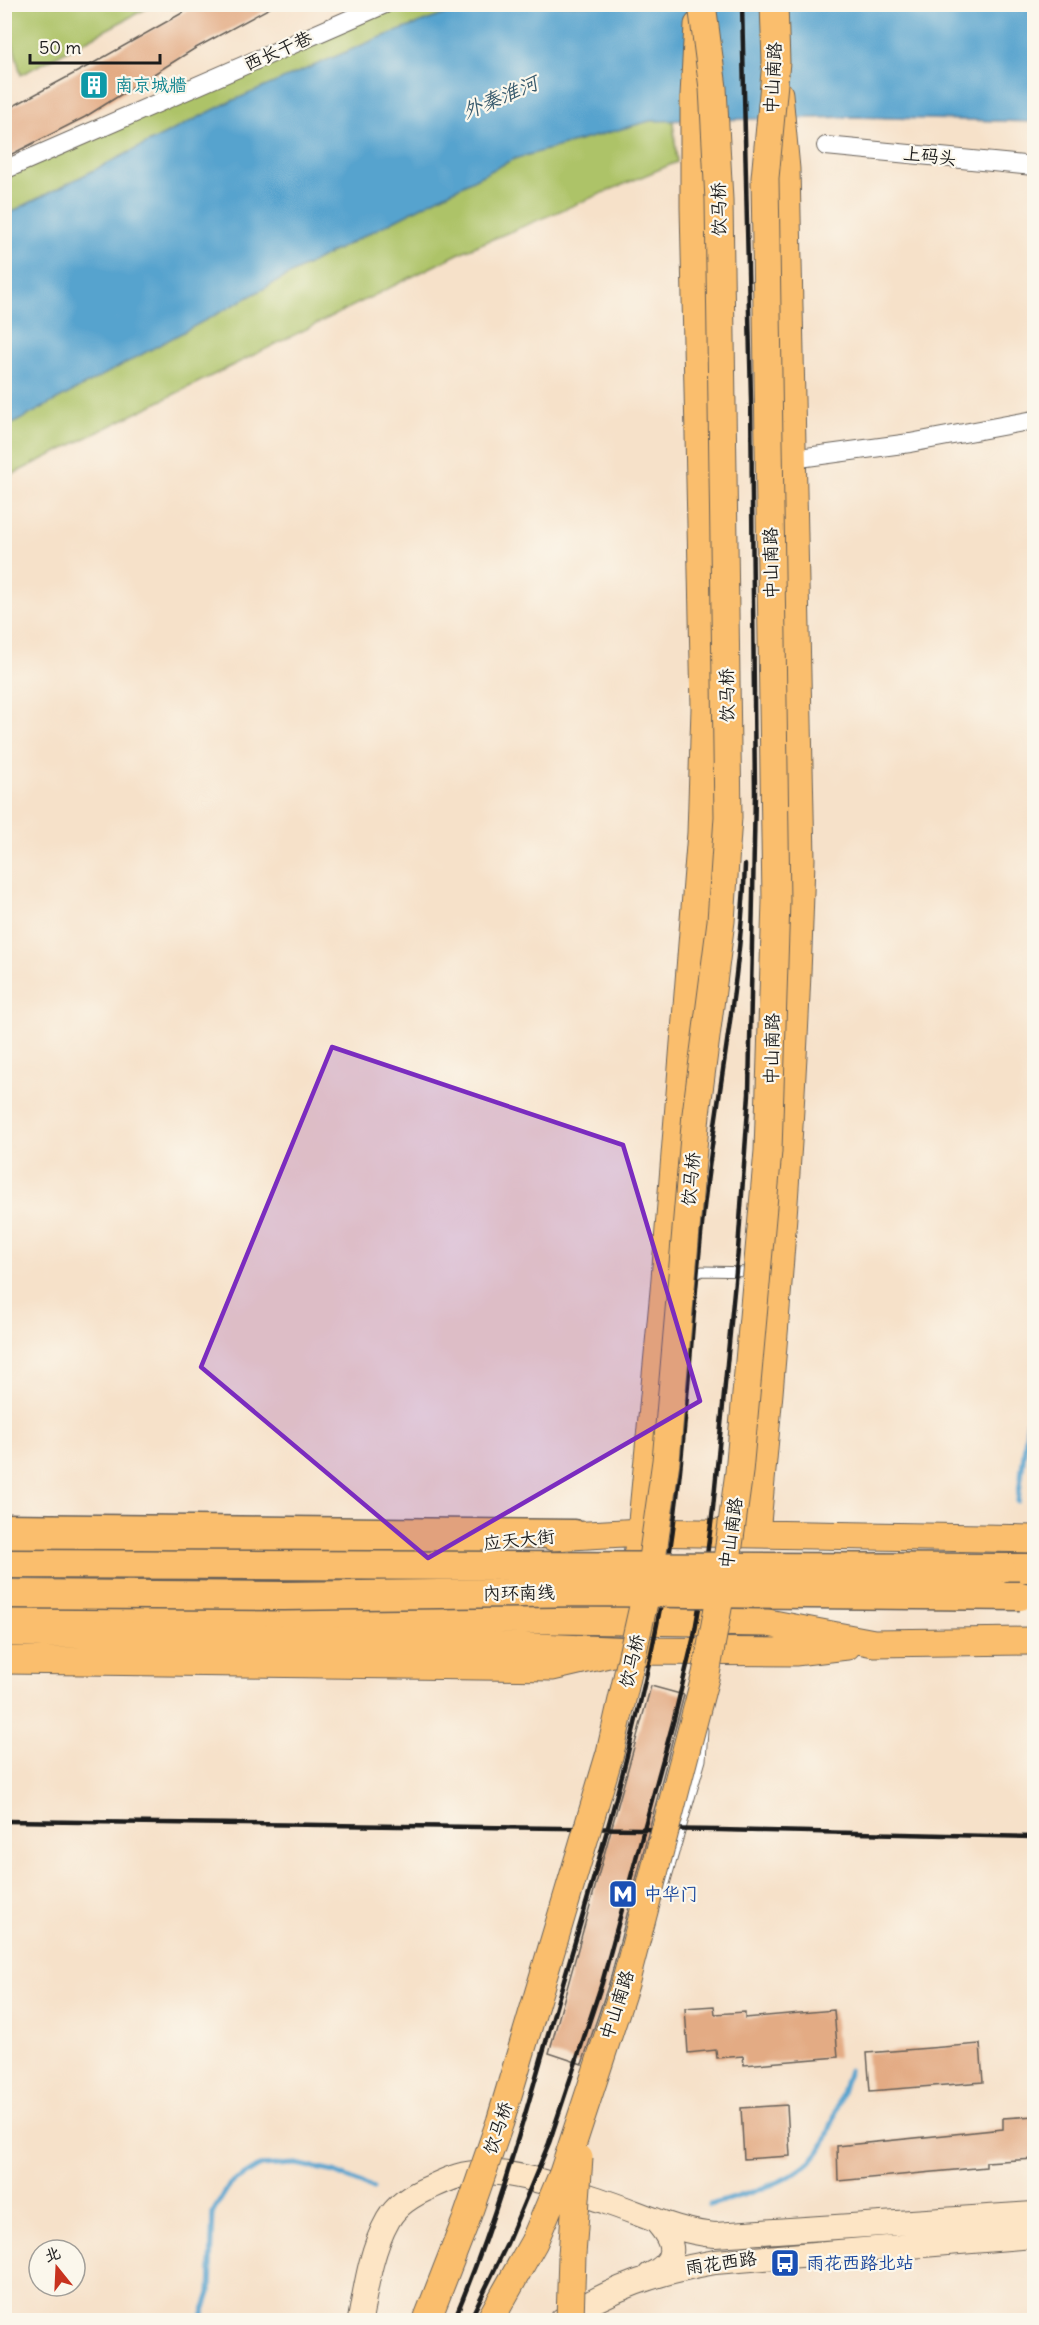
<svg xmlns="http://www.w3.org/2000/svg" width="1039" height="2325" viewBox="0 0 1039 2325" font-family="Delius,'LXGW WenKai TC',sans-serif">
<style>
.green{fill:#adc367;stroke:#647042;stroke-width:1.5}
.water{fill:#56a3ce;stroke:#396075;stroke-width:1.5}
.lines{fill:none;stroke-linecap:round;stroke-linejoin:round}
.stream{stroke:#56a3ce;stroke-width:5}
.building{fill:#e3ab84}
.service-casing{stroke:#686159;stroke-width:11}
.minor-casing{stroke:#686159;stroke-width:20}
.secondary-casing{stroke:#686159;stroke-width:26}
.primary-casing{stroke:#686159;stroke-width:29}
.trunk-casing{stroke:#686159;stroke-width:31}
.service{stroke:#fff;stroke-width:9}
.minor{stroke:#fff;stroke-width:18}
.secondary{stroke:#fde5c5;stroke-width:24}
.primary{stroke:#fabe6d;stroke-width:27}
.trunk{stroke:#fabe6d;stroke-width:28}
.rail{stroke:#1c1c1c;stroke-width:4.5}
.primary-bridge-casing{stroke:#686159;stroke-width:29;stroke-linecap:butt}
.trunk-bridge-casing{stroke:#686159;stroke-width:31;stroke-linecap:butt}
.primary-bridge{stroke:#fabe6d;stroke-width:27}
.trunk-bridge{stroke:#fabe6d;stroke-width:28}
.marked{fill:#7b2cbf;fill-opacity:0.2;stroke:#7b2cbf;stroke-width:4.5;stroke-linejoin:round}
.labels{text-anchor:middle;stroke-width:4.5;stroke-linejoin:round;paint-order:stroke}
.street-label{font-size:18px;fill:#1c1c1c;stroke:#fbf7ec}
.culture-label{font-size:18px;fill:#0d838f;stroke:#fbf7ec;text-anchor:start}
.transit-label{font-size:18px;fill:#164399;stroke:#fbf7ec;text-anchor:start}
.water-label{font-size:20px;font-style:italic;fill:#36596c;stroke:#fbf7ec}
</style>
<rect width="100%" height="100%" fill="#fbf7ec"/>
<filter id="ink" filterUnits="userSpaceOnUse"><feTurbulence type="fractalNoise" baseFrequency=".0167" numOctaves="2"/><feDisplacementMap in="SourceGraphic" scale="12" xChannelSelector="R" yChannelSelector="G"/><feConvolveMatrix kernelMatrix="1 2 1 2 8 2 1 2 1" color-interpolation-filters="sRGB"/></filter>
<filter id="wash" filterUnits="userSpaceOnUse"><feTurbulence type="fractalNoise" baseFrequency=".008" numOctaves="4" result="noise"/><feDisplacementMap in="SourceGraphic" scale="24" xChannelSelector="R" yChannelSelector="G"/><feGaussianBlur stdDeviation="1.35" result="paint"/><feColorMatrix in="noise" values="0 0 0 0 0 0 0 0 0 0 0 0 0 0 0 0 0 1.4 0 .05"/><feComposite in="paint" operator="in"/></filter>
<g filter="url(#wash)">
<rect width="100%" height="100%" fill="#f6e1c9"/>
<path class="green" d="M4 5 5 4 153 5 21 75 5 13Z
M367 5H662L677 162 464 251 5 478V175Z"/>
<path class="water" d="M470 5H1034V122L854 117 650 121 514 159 321 258 5 428V215L227 103 376 39Z"/>
<g class="lines">
<path class="stream" d="M1018 1501 1034 1372
M710 2205C745 2194 806 2180 823 2145 834 2122 841 2095 849 2070
M201 2320 210 2293 213 2212 230 2184 259 2166 296 2164 335 2172 373 2189"/>
</g>
<g id="blocks">
<path class="building" d="M198 4H277L194 49 85 117 4 158V111L90 65Z
M651 1686 684 1695 610 1980 582 2064 549 2053Z
M714 2006 715 2014 745 2012V2018L834 2010 838 2057 744 2065 743 2056 717 2058 716 2050 688 2053 685 2008Z
M980 2044 983 2082 870 2091 867 2053Z
M787 2105 790 2156 744 2159 741 2108Z
M1035 2116V2159L986 2162V2167L838 2181 837 2146 1003 2129V2118Z"/>
</g>
</g>
<g filter="url(#ink)">
<use href="#blocks" fill-opacity="0" stroke="#686159" stroke-width="1.5"/>
<g class="lines">
<g class="service-casing">
<path id="service" d="M686 1279 702 1271 754 1272
M662 1894 701 1760 703 1730"/>
</g>
<g class="minor-casing">
<path id="minor" d="M826 146 1034 166
M4 170 385 4
M792 459 910 443 1034 420"/>
</g>
<g class="secondary-casing">
<path id="secondary" d="M650 2275C680 2260 675 2242 655 2220
M360 2320C366 2287 371 2250 388 2220 397 2204 414 2194 431 2187 444 2181 459 2174 474 2173 512 2168 570 2190 606 2202 642 2214 677 2232 715 2235L1034 2214
M562 2320C610 2288 658 2272 715 2262L1034 2236"/>
</g>
<g class="primary-casing">
<path id="primary" d="M756 1533C778 1309 795 1085 801 859L786 169 779 94
M553 1537 641 1532 1034 1539
M4 1545 429 1550 491 1543
M4 1612 768 1623 874 1643 1034 1641
M626 1621 641 1532 664 1291 701 833 705 708 694 207V95L698 25
M4 1660 552 1667 621 1651 795 1652 847 1646"/>
</g>
<g class="trunk-casing">
<path id="trunk" d="M4 1528 574 1534
M1001 1568H1034
M4 1632 429 1643 621 1651"/>
</g>
<use href="#service" class="service"/>
<use href="#minor" class="minor"/>
<use href="#secondary" class="secondary"/>
<use href="#primary" class="primary"/>
<use href="#trunk" class="trunk"/>
<path class="rail" d="M4 1821 720 1830 1034 1837
M454 2320C499 2214 528 2104 560 1993 603 1847 647 1701 670 1550 687 1436 691 1321 704 1207 717 1093 741 980 745 865
M470 2320 506 2246 549 2143 602 1983 674 1719 694 1636 704 1579 713 1508 738 1250 749 1094 755 794 751 400 742 4"/>
<g class="primary-bridge-casing">
<path id="primary-bridge" d="M427 2320 466 2220 500 2122 610 1753 649 1580 666 1461 696 1114 721 921 728 817 719 200 713 88 702 4
M490 2320 534 2242 563 2173 625 1984 706 1674 728 1553 739 1472 768 1151 776 901 765 178 776 62 774 4
M570 2320 572 2255 579 2158"/>
</g>
<g class="trunk-bridge-casing">
<path id="trunk-bridge" d="M4 1564 1001 1568
M4 1594 283 1596 591 1592 1020 1596"/>
</g>
<use href="#primary-bridge" class="primary-bridge"/>
<use href="#trunk-bridge" class="trunk-bridge"/>
</g>
</g>
<path class="marked" d="M332 1047 623 1145 700 1401 428 1558 201 1367Z"/>
<defs>
<g id="building-square" transform="scale(1.5)"><rect x="-9" y="-9" width="18" height="18" rx="4" fill="#0f9aa8" stroke="#fbf7ec"/><path d="M-4-6H4V6H1V3H-1V6H-4ZM-2.5-4.3h1.7v1.8h-1.7ZM.8-4.3h1.7v1.8H.8ZM-2.5-1h1.7V.8h-1.7ZM.8-1h1.7V.8H.8Z" fill="#fff"/></g>
<g id="metro-square" transform="scale(1.5)"><rect x="-9" y="-9" width="18" height="18" rx="4" fill="#1a4fb4" stroke="#fbf7ec"/><path d="M-5.5 5V-5H-3L0 0L3-5H5.5V5H3V-.5L0 4L-3-.5V5Z" fill="#fff"/></g>
<g id="bus-square" transform="scale(1.5)"><rect x="-9" y="-9" width="18" height="18" rx="4" fill="#1a4fb4" stroke="#fbf7ec"/><path d="M-5-6H5V4H4V6H2V4H-2V6H-4V4H-5ZM-3.5-4V0h7V-4ZM-3.5 1.2v1.5H-2V1.2ZM2 1.2v1.5H3.5V1.2Z" fill="#fff"/></g>
</defs>
<g fill-rule="evenodd">
<use href="#building-square" x="94" y="85"/>
<use href="#metro-square" x="623" y="1894"/>
<use href="#bus-square" x="785" y="2263"/>
</g>
<g class="labels">
<g class="street-label">
<text transform="translate(278 51) rotate(-24)" y="6">西长干巷</text>
<text transform="translate(773 78) rotate(-87)" y="6">中山南路</text>
<text transform="translate(930 156) rotate(6)" y="6">上码头</text>
<text transform="translate(719 209) rotate(-91)" y="6">饮马桥</text>
<text transform="translate(771 563) rotate(-91)" y="6">中山南路</text>
<text transform="translate(727 695) rotate(-91)" y="6">饮马桥</text>
<text transform="translate(772 1049) rotate(-89)" y="6">中山南路</text>
<text transform="translate(691 1179) rotate(-85)" y="6">饮马桥</text>
<text transform="translate(731 1533) rotate(-82)" y="6">中山南路</text>
<text transform="translate(519 1540) rotate(-6)" y="6">应天大街</text>
<text transform="translate(519 1593) rotate(-1)" y="6">内环南线</text>
<text transform="translate(632 1661) rotate(-77)" y="6">饮马桥</text>
<text transform="translate(617 2005) rotate(-72)" y="6">中山南路</text>
<text transform="translate(498 2128) rotate(-72)" y="6">饮马桥</text>
<text transform="translate(721 2263) rotate(-8)" y="6">雨花西路</text>
</g>
<g class="culture-label">
<text x="115" y="91">南京城牆</text>
</g>
<g class="transit-label">
<text x="644" y="1900">中华门</text>
<text x="806" y="2269">雨花西路北站</text>
</g>
<g class="water-label">
<text transform="translate(500 97) rotate(-23)" y="7">外秦淮河</text>
</g>
</g>
<rect width="1039" height="2325" fill="none" stroke="#fbf7ec" stroke-width="24"/>
<g transform="translate(57 2268) rotate(342)"><circle r="28" fill="#fbf7ec" stroke="#a29f99" stroke-width="1.5"/>
<path d="M0-4.5L10 22L0 15L-10 22Z" fill="#c8321e"/>
<text y="-9" font-size="16" font-weight="bold" text-anchor="middle" fill="#1c1c1c">北</text>
</g>
<path d="M30 54v9h130v-9" fill="none" stroke="#1c1c1c" stroke-width="3"/>
<text x="39" y="54" font-size="18" fill="#1c1c1c" stroke="#fbf7ec" stroke-width="4.5" paint-order="stroke">50 m</text>
</svg>
